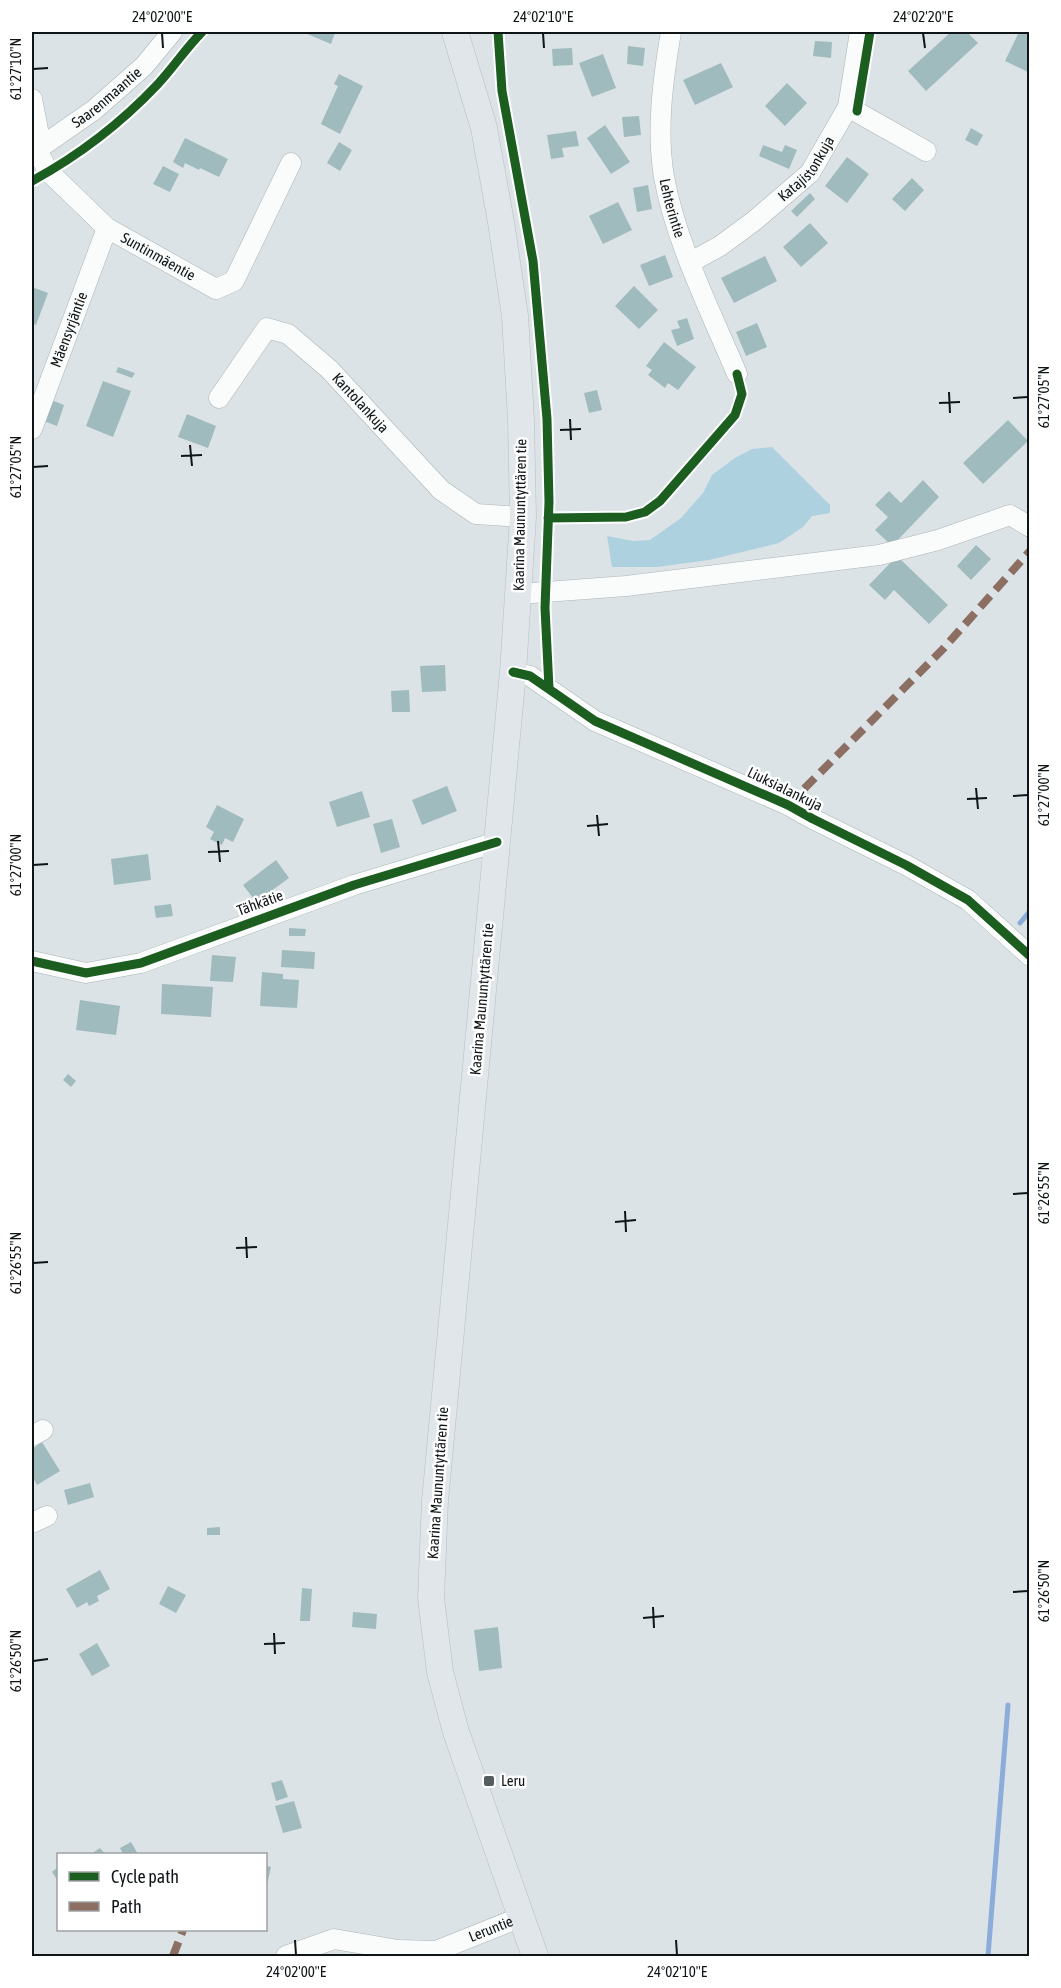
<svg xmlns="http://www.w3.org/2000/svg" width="1061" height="1988" viewBox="0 0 1061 1988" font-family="'Asap Condensed',sans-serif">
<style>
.green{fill:#add1de}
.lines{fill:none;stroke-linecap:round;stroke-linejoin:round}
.stream{stroke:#8cacd9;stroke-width:5}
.building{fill:#a0bbbe}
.minor-casing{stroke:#adb4b6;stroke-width:21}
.major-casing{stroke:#b9bdbf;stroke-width:27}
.minor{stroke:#fafbfb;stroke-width:20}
.major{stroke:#e0e6ea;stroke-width:26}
.quiet{stroke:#8d6e63;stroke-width:8;stroke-dasharray:15 8;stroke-linecap:butt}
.cycleway-casing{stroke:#fff;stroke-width:13}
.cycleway{stroke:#1b5e20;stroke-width:9}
.ticks{fill:none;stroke:#0f1517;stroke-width:2}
.poi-dot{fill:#565d5f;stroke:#fff;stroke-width:2}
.labels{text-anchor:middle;stroke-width:5;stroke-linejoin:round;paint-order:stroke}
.street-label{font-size:15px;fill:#0f1517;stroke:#fff}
.poi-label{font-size:15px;fill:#0f1517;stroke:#fff;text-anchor:start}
.neatline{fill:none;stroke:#0f1517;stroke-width:2}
.ticks-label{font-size:15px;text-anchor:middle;fill:#0f1517}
</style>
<rect width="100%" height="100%" fill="#dbe3e6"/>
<path class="green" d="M772 447 830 505V513L812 516 803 527 779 543 709 560 657 567H612L607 536 633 541 650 540 681 518 703 493 712 475 735 458 752 449Z"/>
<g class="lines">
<path class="stream" d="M1020 923 1030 911
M988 1956 1008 1705"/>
</g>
<path class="building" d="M306 32H331L335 33 331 44 305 33Z
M951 32H967L978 43 926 91 908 71Z
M1019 32H1030V69L1028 72 1005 61Z
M815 41 832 42 831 58 813 56Z
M628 46 645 48 643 66 627 64Z
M572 48 573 65 553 66 552 49Z
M603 54 616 88 592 97 579 63Z
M721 63 733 87 695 105 683 80Z
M339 74 363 86 340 134 321 124 338 86 334 84Z
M787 83 807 103 785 126 765 106Z
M639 116 641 135 624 137 622 117Z
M605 125 630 162 611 174 587 138Z
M971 128 983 135 977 146 965 140Z
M576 131 579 146 562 148 564 157 551 159 547 135Z
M185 138 228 159 219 177 200 168 199 170 185 163 183 168 173 162Z
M339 142 352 150 340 171 327 163Z
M763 145 782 152 785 145 797 150 789 169 759 156Z
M847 157 869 174 847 203 825 186Z
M163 166 179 174 170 192 153 184Z
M912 178 924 190 905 211 892 199Z
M648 185 652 209 637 212 633 188Z
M810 193 815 199 797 217 791 211Z
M618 202 632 230 603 244 589 216Z
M810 223 828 243 801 267 783 247Z
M665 255 673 277 649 286 640 265Z
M765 256 777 281 734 303 721 278Z
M634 286 658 310 639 329 615 306Z
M32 287 48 293 36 325 32 323Z
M687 318 694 339 677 346 671 330 680 328 677 321Z
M757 323 767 347 746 356 736 332Z
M664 342 696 367 678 390 668 383 665 388 648 375 652 370 646 366Z
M118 367 135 373 132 378 116 372Z
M103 381 131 391 113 437 86 426Z
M597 390 602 410 589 413 584 393Z
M49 399 64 405 57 426 41 420Z
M187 414 216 426 208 448 178 437Z
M1008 420 1028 441 983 484 963 463Z
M923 480 939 497 892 546 875 530 888 517 875 505 889 491 901 503Z
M976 545 991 559 971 580 957 566Z
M897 556 948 605 929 624 894 590 885 600 869 585Z
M445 665 446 691 422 692 420 666Z
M409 690 410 712H392L391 691Z
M447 786 457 811 422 825 412 800Z
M362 791 370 817 337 827 329 802Z
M217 805 244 819 233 842 225 838 222 845 210 839 214 832 206 827Z
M392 819 400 847 381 853 373 824Z
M148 854 151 880 114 885 111 859Z
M276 860 289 878 256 902 243 885Z
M171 904 173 916 156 918 154 906Z
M289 928 306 929 305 936H289Z
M282 950 315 952 314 969 281 967Z
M212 955 236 957 233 982 210 981Z
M262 972 283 974V979L299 980 297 1008 260 1006Z
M162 984 213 987 211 1017 161 1014Z
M80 1000 120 1006 116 1035 76 1030Z
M68 1074 76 1081 71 1087 63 1080Z
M42 1442 60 1471 37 1485 32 1476V1449Z
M90 1483 94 1497 68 1505 64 1490Z
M220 1527V1535H207V1528Z
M100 1570 110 1589 97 1596 99 1601 89 1606 87 1602 77 1608 66 1589Z
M168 1586 186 1595 176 1613 159 1604Z
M302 1588 312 1589 310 1621H300Z
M353 1612 377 1614 376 1629 352 1627Z
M498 1627 502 1668 479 1671 474 1630Z
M97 1643 110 1666 92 1676 79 1654Z
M282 1780 288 1797 276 1801 271 1783Z
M294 1801 302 1828 283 1833 275 1806Z
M131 1842 138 1854H123L120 1848Z
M100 1848 105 1854H91Z
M266 1866 271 1867 266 1889Z
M58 1867V1881L52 1872Z"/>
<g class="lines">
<g class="minor-casing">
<g id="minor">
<path id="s1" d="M671 32C663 79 656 129 664 177 676 243 711 312 737 374"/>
<path id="s2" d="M32 99 38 130 37 150 48 171 107 228 216 289 234 281 291 163"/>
<path d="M848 107 926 151"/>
<path id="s3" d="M32 153 94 110 144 66 172 32"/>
<path id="s4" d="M691 262 720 246 754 221 810 173 848 107 860 32"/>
<path id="s5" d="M219 398 267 328 288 334 329 369 441 490 476 514 523 517"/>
<path id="s6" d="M32 429 107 228"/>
<path d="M519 594 626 586 879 555 938 540 1010 515 1030 527"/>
<path d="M513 672 530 676 595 721 788 805 813 819 906 865 968 900 1030 956"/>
<path d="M32 961 86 973 141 963 354 885 497 842"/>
<path d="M32 1436 43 1430"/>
<path d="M32 1523 47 1516"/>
<path id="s7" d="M286 1956 334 1939 398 1950 436 1951 521 1917"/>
</g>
</g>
<g class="major-casing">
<path id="major" d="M455 32 484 128 501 222 515 316 521 420 523 517 513 672 435 1501 431 1598 440 1672 456 1732 535 1956"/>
</g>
<use href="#minor" class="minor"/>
<use href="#major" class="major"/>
<path class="quiet" d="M788 805 943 649 1030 551
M173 1956 183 1930"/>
<g class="cycleway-casing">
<path id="cycleway" d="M498 32 502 91 533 261 547 419 549 502 545 608 549 688
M857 111 870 32
M32 181C78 156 121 123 157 85 173 68 186 48 202 32
M548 518 626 517 645 512 660 501 735 415 742 394 737 374
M513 672 530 676 595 721 788 805 813 819 906 865 968 900 1030 956
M32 961 86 973 141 963 354 885 497 842"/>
</g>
<use href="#cycleway" class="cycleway"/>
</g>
<path class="ticks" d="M162 33 163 48M543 33 544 48M923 33 925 48M33 69 48 68M949 392 950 413M1013 398 1028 397M939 403 960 402M570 419 571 440M560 430 581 429M190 445 192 466M181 456 202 455M33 467 48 466M976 788 978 809M1013 796 1028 795M967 799 987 798M597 815 599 836M587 826 608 824M218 841 220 862M208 852 229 851M33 865 48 864M1013 1194 1028 1193M625 1211 626 1232M615 1222 636 1220M246 1237 247 1258M236 1248 257 1247M33 1263 48 1262M1013 1592 1028 1591M653 1607 654 1628M643 1618 664 1616M274 1633 275 1654M264 1644 285 1643M33 1661 48 1659M295 1940 296 1955M676 1940 677 1955"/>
<rect class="poi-dot" x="483" y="1775" width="12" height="12" rx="3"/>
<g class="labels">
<g class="street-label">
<text dy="5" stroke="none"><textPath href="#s3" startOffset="93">Saarenmaantie</textPath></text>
<text dy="5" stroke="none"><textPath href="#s4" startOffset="150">Katajistonkuja</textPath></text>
<text dy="5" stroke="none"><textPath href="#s1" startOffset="178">Lehterintie</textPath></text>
<text dy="5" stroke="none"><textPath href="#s2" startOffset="216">Suntinmäentie</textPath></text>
<text dy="5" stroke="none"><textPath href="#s6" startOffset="106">Mäensyrjäntie</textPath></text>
<text dy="5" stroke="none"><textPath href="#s5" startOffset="207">Kantolankuja</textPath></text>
<text transform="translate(520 515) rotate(-89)" y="5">Kaarina Maununtyttären tie</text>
<text transform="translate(785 789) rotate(26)" y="5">Liuksialankuja</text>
<text transform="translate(260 903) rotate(-20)" y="5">Tähkätie</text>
<text transform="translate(482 999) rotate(-85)" y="5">Kaarina Maununtyttären tie</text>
<text transform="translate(438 1483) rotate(-86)" y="5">Kaarina Maununtyttären tie</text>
<text dy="5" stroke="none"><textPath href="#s7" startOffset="213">Leruntie</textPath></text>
</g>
<g class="poi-label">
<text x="501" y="1786">Leru</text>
</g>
</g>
<rect width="1061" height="1988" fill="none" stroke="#ffffff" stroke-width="66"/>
<rect x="57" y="1853" width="210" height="78" fill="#ffffff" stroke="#9fa1a2" stroke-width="1.5"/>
<rect x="69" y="1872" width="30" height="9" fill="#1b5e20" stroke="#9fa1a2" stroke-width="1.5"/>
<text x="111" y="1883" font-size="18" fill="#0f1517">Cycle path</text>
<rect x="69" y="1902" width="30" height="9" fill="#8d6e63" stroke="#9fa1a2" stroke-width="1.5"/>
<text x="111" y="1913" font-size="18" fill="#0f1517">Path</text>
<rect x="33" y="33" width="995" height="1922" class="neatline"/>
<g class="ticks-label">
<text x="162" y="22">24°02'00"E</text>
<text x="543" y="22">24°02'10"E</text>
<text x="923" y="22">24°02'20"E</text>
<text transform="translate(16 69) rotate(-90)" y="5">61°27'10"N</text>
<text transform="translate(1044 397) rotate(-90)" y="5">61°27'05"N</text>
<text transform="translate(16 467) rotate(-90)" y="5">61°27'05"N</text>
<text transform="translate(1044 795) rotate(-90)" y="5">61°27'00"N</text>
<text transform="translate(16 865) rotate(-90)" y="5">61°27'00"N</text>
<text transform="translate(1044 1193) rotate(-90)" y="5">61°26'55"N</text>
<text transform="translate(16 1263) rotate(-90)" y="5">61°26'55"N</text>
<text transform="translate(1044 1591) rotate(-90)" y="5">61°26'50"N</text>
<text transform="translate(16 1661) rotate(-90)" y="5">61°26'50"N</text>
<text x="296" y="1977">24°02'00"E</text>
<text x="677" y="1977">24°02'10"E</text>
</g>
</svg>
